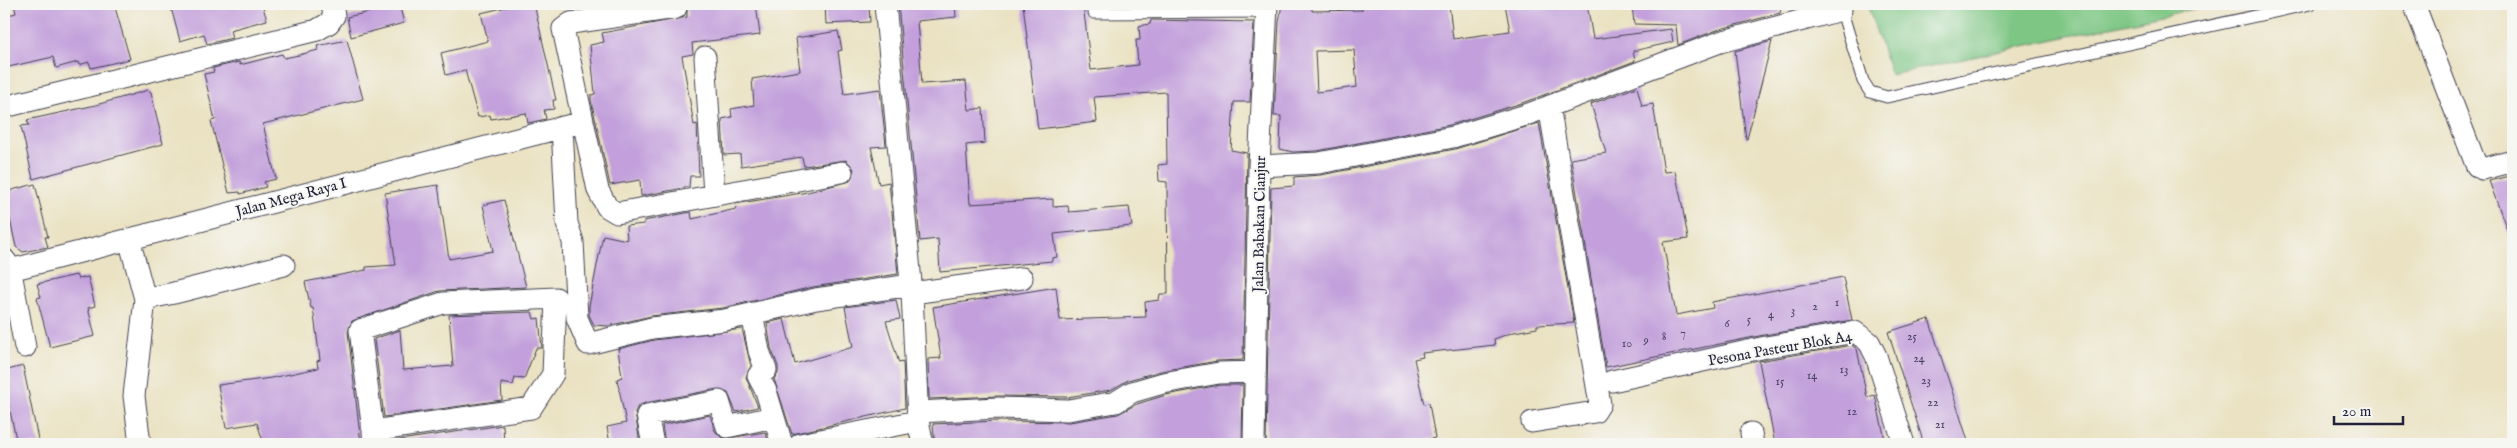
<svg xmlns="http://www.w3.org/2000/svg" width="2517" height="448" viewBox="0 0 2517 448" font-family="'IM FELL English',serif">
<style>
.green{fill:#7dc683;stroke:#50745f}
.building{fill:#c3a0db;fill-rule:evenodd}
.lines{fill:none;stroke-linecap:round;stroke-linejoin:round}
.service-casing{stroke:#403f4f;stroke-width:13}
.minor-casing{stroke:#403f4f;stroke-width:23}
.service{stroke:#fff;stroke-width:11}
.minor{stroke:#fff;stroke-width:21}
.labels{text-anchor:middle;stroke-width:4;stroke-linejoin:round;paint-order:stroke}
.number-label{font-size:12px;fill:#4a4263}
.street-label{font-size:15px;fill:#22223b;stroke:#f6f6f2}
</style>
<rect width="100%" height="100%" fill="#f6f6f2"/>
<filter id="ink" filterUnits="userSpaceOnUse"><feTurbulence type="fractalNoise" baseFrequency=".02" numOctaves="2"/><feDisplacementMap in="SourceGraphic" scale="10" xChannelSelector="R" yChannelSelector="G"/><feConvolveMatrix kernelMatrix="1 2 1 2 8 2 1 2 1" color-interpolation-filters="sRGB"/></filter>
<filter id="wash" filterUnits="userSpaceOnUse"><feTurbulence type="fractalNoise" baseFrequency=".0096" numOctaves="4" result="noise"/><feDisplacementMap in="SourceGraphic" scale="20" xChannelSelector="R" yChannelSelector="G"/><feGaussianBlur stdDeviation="1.12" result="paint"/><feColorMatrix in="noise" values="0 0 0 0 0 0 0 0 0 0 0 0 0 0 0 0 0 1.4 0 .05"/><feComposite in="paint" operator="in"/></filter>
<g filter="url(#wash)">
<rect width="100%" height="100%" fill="#eae2c2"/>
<path class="green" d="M1867 4H2216L1891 75Z"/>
<g id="blocks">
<path class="building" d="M14 4H114L130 59 91 68 89 62 79 65 78 62 56 68 53 57 4 68V16L16 13Z
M170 4H262L267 20 230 30 232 38 207 44 204 34 180 41Z
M367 4H399L404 23 351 37 347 17 370 12Z
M519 4H534L556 100H553L554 109 544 110 546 119 528 123 526 113 491 119 490 115 478 117 465 70 446 75 441 53 488 41 481 13Z
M687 4H756L760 35 692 43 693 54 682 56 694 125 697 124 699 176H690L689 187 641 196 640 180 610 185 591 100V95L595 94 590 45 604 42 602 33 687 17Z
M825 4H869L870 22 826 24Z
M898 4H955L956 17 917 21 922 84 966 81 969 110 983 108 985 143 966 145 970 204 1053 199V207L1068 206 1069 212 1129 207 1132 226 1054 234 1057 257 1052 258V261L940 272 938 239 920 241Z
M1023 4H1083L1091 70 1138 65 1136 40H1140L1139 26 1150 24 1151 20 1254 22 1250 102H1234L1231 150 1247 153 1243 360 1217 361 1161 371 1128 380 1111 390 1067 397 998 396 929 399 928 359 941 358 933 307 1056 287 1060 320 1146 317 1145 302 1159 300 1160 294H1168L1167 182 1159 181 1158 165 1167 164 1166 92 1094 97 1097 122 1038 129Z
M1282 4H1312V11L1362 10V6L1379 4H1449L1453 39 1510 31 1505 4H1587L1593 39 1671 29 1673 42 1633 51 1635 61 1522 103 1450 125 1317 151 1293 152 1280 149 1281 116H1274L1279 22ZM1354 50 1357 87 1317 92 1315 51Z
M1632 4H1782L1780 13 1717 30 1678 45 1676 25 1634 24Z
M838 31 842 50 838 51 844 94 880 89 886 146 871 147 879 184 889 182 898 274 813 287 723 308 651 316 608 326 594 325 589 315V306L603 235 627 240 626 226 644 224V221L691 212 692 219 736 209 735 204 808 192 850 181 854 169 846 160 804 166 802 157 741 166 740 154 724 155 722 119 732 117 731 109 754 105 752 79 800 71 796 38Z
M347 40 363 99 263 124 276 179 264 182 266 187 240 194V192L229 193 211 121 215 120 204 74 214 72 213 68 239 62 240 65 282 54 284 58 299 55 318 50 317 46Z
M1772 41 1747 139H1746L1735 51Z
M1637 87 1642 106 1653 104 1664 172 1675 171 1681 199 1688 239 1663 242 1676 315 1713 308 1712 302 1843 277 1852 320 1764 335 1606 367 1571 159 1606 153 1591 104Z
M148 90 151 92 163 144 33 179 21 126 29 125 27 120 96 105Z
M1539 123 1574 323 1537 325V328L1514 332 1494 339 1495 345 1422 353 1423 357 1414 359 1424 404 1429 403 1435 438 1405 444H1266L1271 188 1294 186V177L1321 175 1455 149Z
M2513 175V243H2512L2489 181Z
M35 184 48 237H45L48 247 23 252 16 247 4 192Z
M438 185 449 259 493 251 483 205 504 200 526 287 439 291 352 321 348 332 361 444H264L257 423 226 428 218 385 271 378 318 368 317 361 320 360 313 308H311L305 282 366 270V267L396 265 385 193Z
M76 275 78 279 88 277 95 306 88 308 95 336 50 347 37 298 41 297 37 284Z
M896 300 900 319 886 321 899 363 903 362 905 408 792 434 774 379 778 373V366L771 348 767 323 784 319 795 364 853 347 845 307Z
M532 312 534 319 539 318 542 348H536L524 379 515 378 513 385 501 383 502 400 384 417 374 339 400 330 403 370 453 366 449 315Z
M1929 319 1943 363 1969 444H1924L1888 332Z
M742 329 751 366 746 377 758 407 736 412 728 393 717 389 645 403 638 406 635 412 640 444H610L607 427 626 423 617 379 622 377 618 349 654 340Z
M1852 345 1857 349 1867 397 1875 395 1886 444H1775L1759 361Z
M23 366 39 444H17L4 382V371Z
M1220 385H1243L1242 444H941L940 441 935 442 934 435 933 424 998 421 1070 422 1118 414 1137 404 1166 395Z
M710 415 715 431 723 439 765 432 769 444H665L662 425Z
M503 425 504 444H386V442Z"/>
</g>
</g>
<g filter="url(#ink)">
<use href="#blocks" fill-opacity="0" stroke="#403f4f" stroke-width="1"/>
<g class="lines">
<g class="service-casing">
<path id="service" d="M1840 5 1863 81 1870 92 1887 97 2310 4
M1094 13 1267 12"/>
</g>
<g class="minor-casing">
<path id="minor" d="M885 4 912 293 918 421 923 444
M2414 4 2477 167 2482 169 2513 161
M676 8 571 23 563 29 598 190 607 207 617 213 842 172
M705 57 714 194
M4 107 317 30 329 23 334 16 332 4
M562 127 567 223 573 242 577 318 588 344 652 328 725 320 816 299 911 285
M1259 166 1319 163 1453 137 1526 115 1720 42 1841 10
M129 239 145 299
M4 259 10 267 18 268 583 122
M10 267 25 347
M912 293 1022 278
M752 313 759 351 766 370 758 376 766 391 782 444
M1612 381 1766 347 1855 332 1869 342 1876 356 1904 444
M918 412 998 408 1068 410 1116 402 1132 392 1163 383 1219 373 1255 372
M1532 422 1595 412 1600 404 1549 106
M373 431 531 408 553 374 556 298 443 303 360 330 373 431 374 444
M1751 433 1753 444
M140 444 134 396 145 299 174 293 284 265
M653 444 647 415 719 401 727 427 773 417
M800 444 918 421
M1254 444 1259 166 1267 4"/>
</g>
<use href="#service" class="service"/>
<use href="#minor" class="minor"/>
</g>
</g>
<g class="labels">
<g class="number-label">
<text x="1837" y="306">1</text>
<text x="1815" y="310">2</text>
<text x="1793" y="314">3</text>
<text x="1771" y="318">4</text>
<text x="1749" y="323">5</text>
<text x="1727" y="327">6</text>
<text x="1683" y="337">7</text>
<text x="1664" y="340">8</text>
<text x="1912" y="340">25</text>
<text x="1646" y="344">9</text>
<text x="1627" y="347">10</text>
<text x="1919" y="362">24</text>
<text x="1844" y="373">13</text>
<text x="1812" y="379">14</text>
<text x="1926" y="384">23</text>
<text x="1780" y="385">15</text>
<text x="1933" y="406">22</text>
<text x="1852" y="415">12</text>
<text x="1940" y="428">21</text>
</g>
<g class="street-label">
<text transform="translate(291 197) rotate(-15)" y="5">Jalan Mega Raya I</text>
<text transform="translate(1259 224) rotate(-89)" y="5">Jalan Babakan Cianjur</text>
<text transform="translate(1780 348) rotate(-10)" y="5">Pesona Pasteur Blok A4</text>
</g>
</g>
<rect width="2517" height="448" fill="none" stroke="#f6f6f2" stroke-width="20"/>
<path d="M2334 416v8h69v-8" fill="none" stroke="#22223b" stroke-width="2.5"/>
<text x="2342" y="416" font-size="15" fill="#22223b" stroke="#f6f6f2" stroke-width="4" paint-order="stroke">20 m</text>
</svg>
